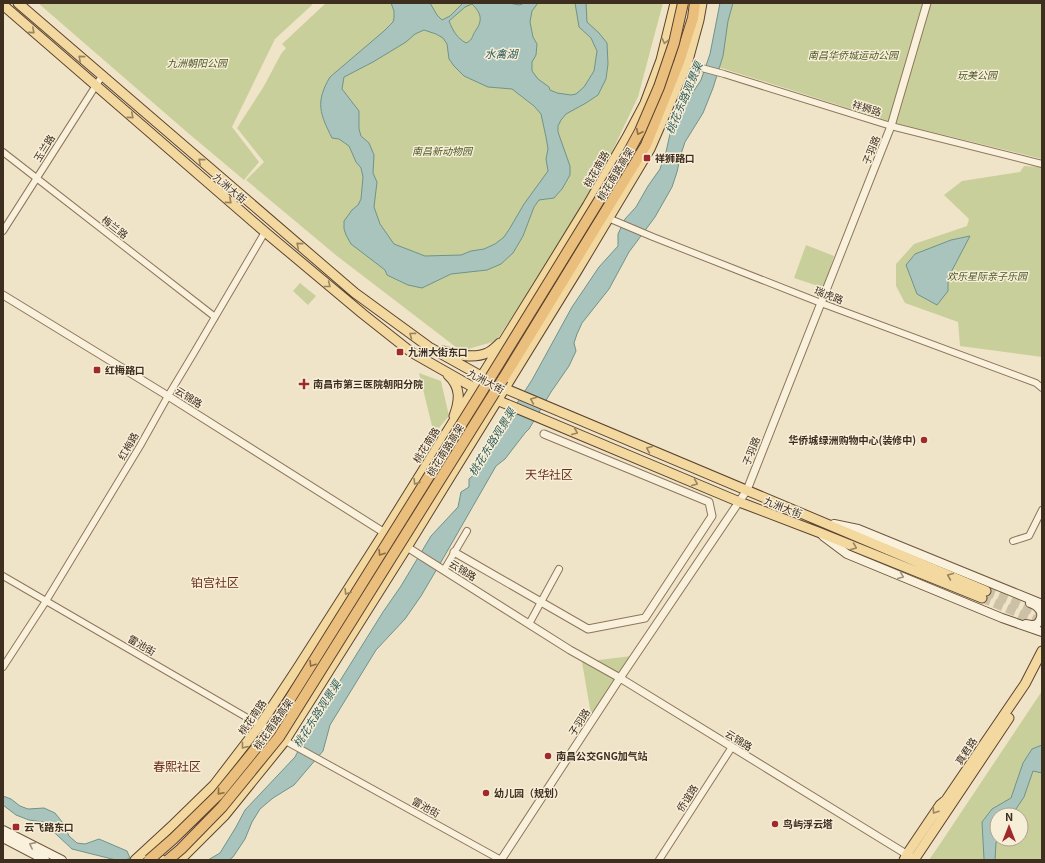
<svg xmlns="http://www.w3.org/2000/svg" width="1045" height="863" viewBox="0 0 1045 863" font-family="Georgia,'Noto Sans SC',serif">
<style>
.green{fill:#c9cf9b;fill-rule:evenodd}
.water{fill:#a9c4bc;stroke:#6f938a;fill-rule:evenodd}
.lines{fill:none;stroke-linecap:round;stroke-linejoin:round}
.primary-tunnel{stroke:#ccc0a6;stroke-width:9;stroke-dasharray:9 4.5;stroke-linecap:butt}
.minor-casing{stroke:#8d765c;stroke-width:8}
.tertiary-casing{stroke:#8d765c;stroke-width:9}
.secondary-casing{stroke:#6f573f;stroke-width:10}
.primary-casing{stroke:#5b4430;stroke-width:11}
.trunk-casing{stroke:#5b4430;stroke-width:12}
.minor{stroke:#faf1dc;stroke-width:6}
.tertiary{stroke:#faf1dc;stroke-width:7}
.secondary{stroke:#faf1dc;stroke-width:8}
.primary{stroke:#f3d9a0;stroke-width:9}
.trunk{stroke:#eabe7c;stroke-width:10}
.trunk-bridge-casing{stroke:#5b4430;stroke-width:12;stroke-linecap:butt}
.trunk-bridge{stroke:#eabe7c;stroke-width:10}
.oneway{stroke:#988460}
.oneway2{stroke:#8b6f49}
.oneway3{stroke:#9c907e}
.poi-dot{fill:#9e2a2b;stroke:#f7eed8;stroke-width:1.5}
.labels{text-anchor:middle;stroke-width:3;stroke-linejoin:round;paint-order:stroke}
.park-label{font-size:10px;font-style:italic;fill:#4d5a26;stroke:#f7eed8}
.street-label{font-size:10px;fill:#3d2e20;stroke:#f7eed8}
.poi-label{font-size:10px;font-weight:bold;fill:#3d2e20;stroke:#f7eed8;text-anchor:start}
.water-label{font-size:11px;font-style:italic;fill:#2f5d5a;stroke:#f7eed8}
.quarter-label{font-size:12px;fill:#6b2e1e;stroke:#f7eed8}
</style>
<rect width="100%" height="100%" fill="#f0e4c8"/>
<path class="green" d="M38 3H312V5L275 39 232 127 259 162 244 180 188 133Z
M326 3H663L638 97 607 162 538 278 496 341 461 351 337 256 246 180 264 162 237 128 264 86 281 54 286 48 282 44Z
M728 3H924L889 121 715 66Z
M930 3H1042V159L896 123Z
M1024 166 1042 167V357L960 346 958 322 905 303 896 286V264L914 244 967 226 969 219 944 195 962 181 1020 172Z
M806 245 834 256 824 288 794 278Z
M300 283 316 296 308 305 293 291Z
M419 373 441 381 449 416 434 434Z
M640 655 593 726 582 662Z
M1042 691V860H929L944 838ZM997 815H1021V839H997Z"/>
<path class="water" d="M391 3H430L437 15 442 20 450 16 463 3H509L519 5 525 3H538L532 11 530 22 533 37 537 44 536 55 532 62V71L538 79 549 87 550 90 557 93 571 95 576 94 584 87 594 71 597 51 591 38 579 27 575 3H586L587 22 599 33 607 43 608 64 606 79 598 95 586 103 566 114 561 120 558 126V132L570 166V175L562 189 554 198 539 200 534 207 523 236 513 253 501 264 487 270 451 274 422 288 408 285 387 275 385 270 351 244 346 235 344 229V221L352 210 358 205 361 199 363 177 361 168 356 162 349 146 339 139 332 138C320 114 315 102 330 77L384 31 393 22 394 18V11ZM472 4C481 13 483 20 476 30 471 37 474 39 466 43 457 38 453 31 449 21L465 7ZM424 30 436 34 443 38 447 44 449 59 454 66 464 76 488 87 512 89 534 106 541 114 546 137 548 149 546 159 548 171 524 204 510 228 504 237 495 244 484 249 471 251 461 255 425 256 394 244 380 224 374 207 377 182 373 173 374 155 369 143 361 136 359 129V111L342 89 344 77 373 62 406 42 415 34Z
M720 3H733L728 21 723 56 713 88 703 113 685 142 681 154 677 172 672 187 655 217 629 252 609 289 582 323 577 334 574 343 576 351 569 366 551 392 529 429 525 433 505 459 496 466 441 562 421 596 405 619 376 650 330 725 323 751 294 785 273 798 260 809 252 822 245 839 233 857 229 860H208L220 853 236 827 245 810 295 757 308 732 383 612 401 586 431 536 458 507 461 492 469 487V479L477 472 481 461 488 453 494 441 503 432 504 423 532 380 572 307 599 267 618 246V234L625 219 636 207 648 186 660 169 666 152 672 125 679 113 701 80 710 54Z
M970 236 948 278V291L937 305 917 294 906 265 915 254 951 240Z
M1042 745V773L1033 771 1024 797 1012 815H997V839H998L996 843 995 860H984V859L982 822 992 809 1011 798 1023 763 1032 749Z
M3 796 11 799 20 806 28 809 44 808 55 813 63 823 69 836 77 843 85 844 99 839 127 851 130 858 125 860H116L72 849 43 822 29 820 16 815 3 805Z"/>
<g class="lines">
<path class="primary-tunnel" d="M986 591 1042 614
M982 598 1042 623"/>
<g class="minor-casing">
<path id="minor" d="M687 64 724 74 891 126 1042 164
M3 152 215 317
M608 218 653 237 821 303 1036 383 1042 388
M3 231 102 76
M1013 541 1029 536 1042 510
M444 570 467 531
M3 576 270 731
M529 624 559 569
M3 667 46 601 140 446 168 396 195 351 265 232
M282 739 501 860
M659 860 732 747"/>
</g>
<g class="tertiary-casing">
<path id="tertiary" d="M3 295 168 396 570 650 620 678 911 857
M454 552 588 629 645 618 712 516 709 502 544 434
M501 860 620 678 747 490 891 126 927 3"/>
</g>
<g class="secondary-casing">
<path id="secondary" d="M834 524 858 529 1042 604
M823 536 847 554 1002 618 1042 632
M1026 624C1027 624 1031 625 1033 625 1040 625 1044 614 1039 609 1037 606 1033 604 1030 603
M3 830 62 860
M3 838 45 860"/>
</g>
<g class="primary-casing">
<path id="primary" d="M18 3 355 293 429 347 499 386 986 591
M3 5 265 232 363 314 411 352 492 398 742 503 818 532 982 598
M443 351C457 355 474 359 487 353 492 351 496 347 500 343
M448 375C461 387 460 400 454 416
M149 851 162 860
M135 860 174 824 214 785 260 725 297 669 384 533 544 276 587 206 627 137 645 103 661 60 675 3
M180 860 225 815 284 742 407 547 577 271 650 149 687 64 699 20 702 3
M904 860 907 854 940 805 946 800 1025 684 1042 651
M914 860 1009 718"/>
</g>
<g class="trunk-casing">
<path id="trunk" d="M503 379 646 145 679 62 693 18 695 3"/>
</g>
<use href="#minor" class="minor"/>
<use href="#tertiary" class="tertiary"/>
<use href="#secondary" class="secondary"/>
<use href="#primary" class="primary"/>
<use href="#trunk" class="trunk"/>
<g class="trunk-bridge-casing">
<path id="trunk-bridge" d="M149 860 173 839 218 795 270 731 479 396 627 155 640 131 659 87 674 43 683 3
M168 860 181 849 222 807 279 737 503 379"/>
</g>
<use href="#trunk-bridge" class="trunk-bridge"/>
</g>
<defs><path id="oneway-chevron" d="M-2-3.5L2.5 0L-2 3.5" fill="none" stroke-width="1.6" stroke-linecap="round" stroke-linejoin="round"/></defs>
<g class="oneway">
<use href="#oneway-chevron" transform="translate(32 31) rotate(41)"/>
<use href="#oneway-chevron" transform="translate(665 41) rotate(104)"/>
<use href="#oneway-chevron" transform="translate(81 58) rotate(-139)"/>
<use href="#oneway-chevron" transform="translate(131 116) rotate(41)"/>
<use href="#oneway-chevron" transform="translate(201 161) rotate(-139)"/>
<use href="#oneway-chevron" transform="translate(229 201) rotate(41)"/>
<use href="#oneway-chevron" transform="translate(299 245) rotate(-140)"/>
<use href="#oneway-chevron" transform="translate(328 285) rotate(39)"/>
<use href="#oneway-chevron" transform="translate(412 335) rotate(-144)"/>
<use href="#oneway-chevron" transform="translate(533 400) rotate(-157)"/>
<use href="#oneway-chevron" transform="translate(575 432) rotate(23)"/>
<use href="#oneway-chevron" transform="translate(649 449) rotate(-157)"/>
<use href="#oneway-chevron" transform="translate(416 482) rotate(122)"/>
<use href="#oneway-chevron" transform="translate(695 483) rotate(23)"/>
<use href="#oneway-chevron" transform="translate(854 547) rotate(22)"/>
<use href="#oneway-chevron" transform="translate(950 576) rotate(-157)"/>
<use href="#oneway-chevron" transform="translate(347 592) rotate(122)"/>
<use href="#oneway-chevron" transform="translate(244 746) rotate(128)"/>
<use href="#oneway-chevron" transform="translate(935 811) rotate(124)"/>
</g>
<g class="oneway2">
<use href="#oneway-chevron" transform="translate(639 132) rotate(117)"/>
<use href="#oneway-chevron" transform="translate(381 553) rotate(122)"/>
<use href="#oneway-chevron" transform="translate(312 664) rotate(122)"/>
<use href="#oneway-chevron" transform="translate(220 792) rotate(131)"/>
</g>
<g class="oneway3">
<use href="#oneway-chevron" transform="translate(901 576) rotate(22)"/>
<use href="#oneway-chevron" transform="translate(32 845) rotate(-153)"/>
</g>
<g class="poi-dot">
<rect x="643" y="154" width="8" height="8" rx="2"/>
<rect x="396" y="348" width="8" height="8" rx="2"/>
<rect x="93" y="366" width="8" height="8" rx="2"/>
<path d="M302 378h4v4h4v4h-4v4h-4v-4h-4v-4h4z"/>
<circle cx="924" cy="440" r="4"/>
<circle cx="548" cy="756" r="4"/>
<circle cx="486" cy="793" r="4"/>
<circle cx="775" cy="824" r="4"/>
<rect x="12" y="823" width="8" height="8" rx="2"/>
</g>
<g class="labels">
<g class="park-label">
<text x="853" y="59">南昌华侨城运动公园</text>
<text x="197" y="67">九洲朝阳公园</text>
<text x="977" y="79">玩美公园</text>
<text x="442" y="155">南昌新动物园</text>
<text x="987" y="280">欢乐星际亲子乐园</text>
</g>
<g class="street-label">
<text transform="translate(867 108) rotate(17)" y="4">祥狮路</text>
<text transform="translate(44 148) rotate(-58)" y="4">玉兰路</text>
<text transform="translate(871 150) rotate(-68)" y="4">子羽路</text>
<text transform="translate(596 169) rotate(-60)" y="4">桃花南路</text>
<text transform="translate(615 174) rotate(-59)" y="4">桃花南路高架</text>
<text transform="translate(230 188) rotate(41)" y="4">九洲大街</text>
<text transform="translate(115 227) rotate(38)" y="4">梅兰路</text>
<text transform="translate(829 295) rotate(21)" y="4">瑞虎路</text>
<text transform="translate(486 381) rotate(28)" y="4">九洲大街</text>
<text transform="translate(189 397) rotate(32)" y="4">云锦路</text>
<text transform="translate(426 445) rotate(-58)" y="4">桃花南路</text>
<text transform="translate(128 446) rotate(-60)" y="4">红梅路</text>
<text transform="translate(445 450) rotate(-58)" y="4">桃花南路高架</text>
<text transform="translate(751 451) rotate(-68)" y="4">子羽路</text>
<text transform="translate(783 507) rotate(21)" y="4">九洲大街</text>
<text transform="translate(463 570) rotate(32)" y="4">云锦路</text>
<text transform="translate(142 645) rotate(30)" y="4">雷池街</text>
<text transform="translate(252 717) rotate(-55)" y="4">桃花南路</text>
<text transform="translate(579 722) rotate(-57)" y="4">子羽路</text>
<text transform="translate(273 724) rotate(-55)" y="4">桃花南路高架</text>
<text transform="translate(739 740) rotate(32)" y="4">云锦路</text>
<text transform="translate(966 751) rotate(-56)" y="4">真君路</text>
<text transform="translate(687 798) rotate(-57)" y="4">侨谊路</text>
<text transform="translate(426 807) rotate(29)" y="4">雷池街</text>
</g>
<g class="poi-label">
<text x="655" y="162">祥狮路口</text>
<text x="408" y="356">九洲大街东口</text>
<text x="105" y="374">红梅路口</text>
<text x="313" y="388">南昌市第三医院朝阳分院</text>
<text x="916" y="444" text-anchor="end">华侨城绿洲购物中心(装修中)</text>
<text x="556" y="760">南昌公交GNG加气站</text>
<text x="494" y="797">幼儿园（规划）</text>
<text x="783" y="828">鸟屿浮云塔</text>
<text x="24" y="831">云飞路东口</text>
</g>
<g class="water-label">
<text x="501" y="58">水禽湖</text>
<text transform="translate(684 98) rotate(-67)" y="4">桃花东路观景渠</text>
<text transform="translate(492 442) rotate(-58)" y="4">桃花东路观景渠</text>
<text transform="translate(317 714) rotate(-57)" y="4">桃花东路观景渠</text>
</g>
<g class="quarter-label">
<text x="549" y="479">天华社区</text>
<text x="215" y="587">铂宫社区</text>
<text x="177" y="771">春熙社区</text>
</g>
</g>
<rect width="1045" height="863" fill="none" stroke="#3d2e20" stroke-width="8"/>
<g transform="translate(1009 827)"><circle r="19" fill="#f7eed8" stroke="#ada18e"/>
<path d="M0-3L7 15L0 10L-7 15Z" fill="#9e2a2b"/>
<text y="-6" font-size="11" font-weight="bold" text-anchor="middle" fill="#3d2e20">N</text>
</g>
</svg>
